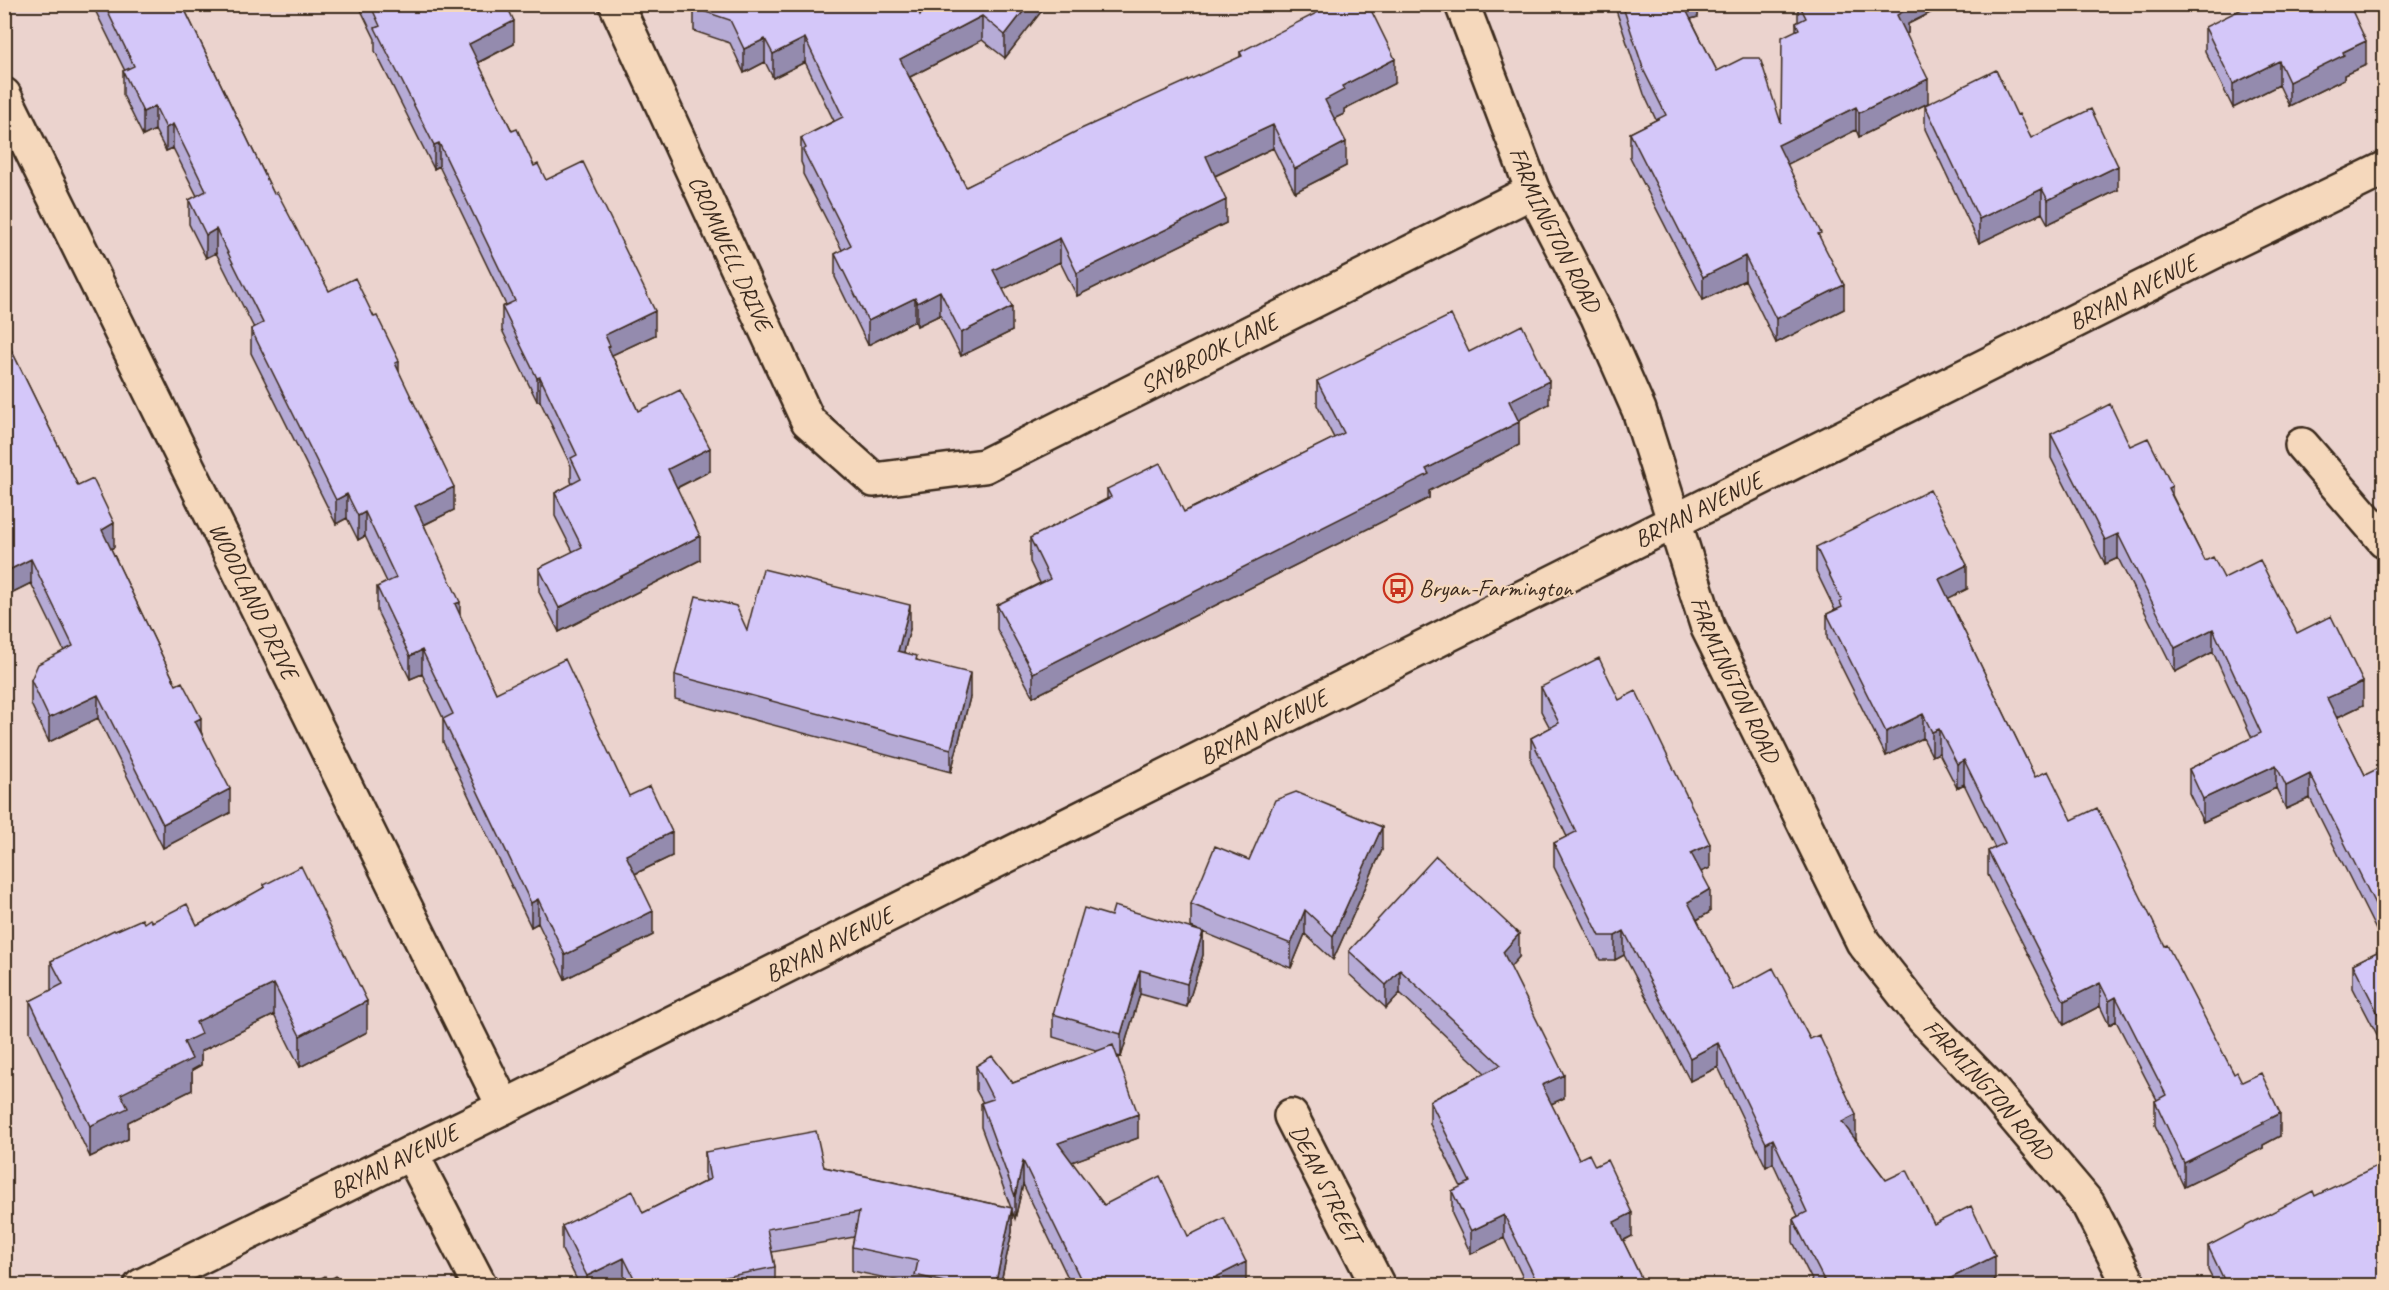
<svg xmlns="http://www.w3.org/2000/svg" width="2389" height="1290" viewBox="0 0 2389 1290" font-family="Caveat,sans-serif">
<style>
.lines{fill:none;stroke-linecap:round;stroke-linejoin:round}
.minor-casing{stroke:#3b2a1e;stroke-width:38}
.secondary-casing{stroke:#3b2a1e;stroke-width:38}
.minor{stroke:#f5d8bc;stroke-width:33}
.secondary{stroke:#f5d8bc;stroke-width:33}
.wall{fill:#b6abd6;stroke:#3b2a1e;stroke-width:1.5}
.shaded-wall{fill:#948bae;stroke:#3b2a1e;stroke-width:1.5}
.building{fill:#d4c7f9;stroke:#3b2a1e;stroke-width:1.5}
.labels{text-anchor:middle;stroke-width:4.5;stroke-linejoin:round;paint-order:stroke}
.street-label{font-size:24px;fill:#3b2a1e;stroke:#f5d8bc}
.poi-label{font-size:24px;fill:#3b2a1e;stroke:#f5d8bc;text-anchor:start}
</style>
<rect width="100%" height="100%" fill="#ebd3ce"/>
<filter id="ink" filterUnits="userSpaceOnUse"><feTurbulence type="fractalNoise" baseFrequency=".0167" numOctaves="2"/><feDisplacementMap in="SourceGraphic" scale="12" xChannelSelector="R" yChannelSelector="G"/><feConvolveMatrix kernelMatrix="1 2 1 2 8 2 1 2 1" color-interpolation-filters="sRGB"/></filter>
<g filter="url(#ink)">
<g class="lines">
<g class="minor-casing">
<g id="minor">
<path id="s1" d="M616 4 808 421 874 480 984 466 1533 191"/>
<path id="s2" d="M1462 4 1533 191 1598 317 1639 410 1708 628 1863 942 1923 1018 1991 1089 2088 1204 2130 1286"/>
<path id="s3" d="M4 95 504 1107"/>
<path d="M2302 445 2384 540"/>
<path id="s4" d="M1291 1116 1378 1286"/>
<path d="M411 1153 480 1286"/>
</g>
</g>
<g class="secondary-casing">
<g id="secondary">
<path id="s5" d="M141 1286 504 1107 2225 246 2384 169"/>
</g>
</g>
<use href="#minor" class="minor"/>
<use href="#secondary" class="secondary"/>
</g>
<path class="wall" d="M92 4H182L274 194 329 291 399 372 454 510 424 525 460 616 496 693 629 796 672 856 635 874 653 935 565 979 538 923 531 927 443 742V718L422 674 410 679 377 611V587L387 582 365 536 358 540 347 518 336 524 251 353V329L254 328 216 253 206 258 189 224V200L197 196 173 148 166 151 155 130 143 136 123 95V71H125Z
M358 4H506L514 44 478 63 512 131 534 166 546 180 655 335 612 355 638 411 710 471 677 488 700 560 559 632 539 592V568L573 552 555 516V493L572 484 571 481V466L540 401H537L502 330V307L506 305 439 166 434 169 375 51V39Z
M1047 4 1005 58 982 40 910 77 966 187 1240 57V52L1395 83 1344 109V114L1335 118 1346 166 1295 192 1273 148 1215 176 1226 223 1077 296 1060 262 1003 289 1012 331 961 356 940 315 917 326 915 321 868 345 835 277V254L842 250 803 174V167L801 162V138L834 121 805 62 773 78 765 62 744 73 730 43 694 31V8L920 15Z
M1614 4H1698V17L1691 19 1717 71 1781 123 1796 30V23L1798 22V4H1944V6L1908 24V33L1906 34 1928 103 1859 137 1856 130 1787 164 1821 241 1844 309 1776 343 1745 280 1703 300 1630 157V133L1656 120 1644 94Z
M2205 27 2366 65 2344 75V79L2289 106 2279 85 2233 108 2205 51Z
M1925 105 2017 115 2031 138 2118 190 2048 224 2042 213 1979 243 1925 129Z
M4 335 78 486 114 547 111 549 176 685 201 731 230 813 163 848 98 718 49 742 31 704V680L64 651 31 583 5 596 4 594Z
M1469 352 1549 404 1518 420 1519 445 1429 491V498L1033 697 997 629V605L1040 583 1030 562V538L1107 499V489L1184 512 1334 438 1317 405V381Z
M2051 434 2130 446 2172 495 2205 561 2224 578 2297 633 2363 705 2336 718 2365 775 2385 769V948L2310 798 2286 809 2276 788 2203 822 2189 793V769L2252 738 2213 652 2175 672 2118 558 2105 564 2051 458Z
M1816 547 1967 589 1948 598 2035 777 2072 820 2165 946 2234 1074 2242 1082 2280 1136 2263 1145V1148L2184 1187 2155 1125V1101L2157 1100 2116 1021 2109 1025 2100 1006 2064 1025 1988 875V851L1995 848 1964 784 1957 788 1939 753 1932 756 1923 738 1886 756 1827 638V614L1835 610 1816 571Z
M910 629 904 652 917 660 970 697 951 772 675 699V675L747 630Z
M1541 687 1619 700 1710 868 1701 872 1710 912 1697 920 1733 990 1856 1139H1855L1886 1180 1995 1280 1983 1286H1815L1793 1242V1219L1798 1216 1773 1163 1766 1167 1718 1067 1690 1081 1624 955 1615 960H1600L1554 867V843L1567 837 1531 761V738L1550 728 1541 711Z
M1382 850 1333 960 1305 934 1291 968 1203 932V955L1187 1007 1140 994 1121 1057 1117 1056 1138 1138 1071 1162 1104 1205 1188 1236 1246 1286H1072L1023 1184 1015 1219 1012 1211V1232L1000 1286H915V1284L852 1271V1247L854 1237 772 1252 775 1267V1286H626L624 1282 616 1286H580L562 1250V1226L643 1213 706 1181 705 1176V1152L824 1167 1011 1208 981 1127V1103H983L976 1090V1066L1013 1083 1099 1051 1053 1037V1014L1111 916 1198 930 1191 927V904L1249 860Z
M264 885 367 1032 300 1067 274 1015 201 1051V1065L192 1070V1090L128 1122V1139L90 1157 30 1032V1001L51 991V961L115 931 144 923 152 922 197 925 264 888Z
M2385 948V1050L2353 988V964Z
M1349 951 1519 957 1510 967 1564 1098 1551 1104 1579 1159 1632 1236 1623 1241 1645 1286H1527L1504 1238 1471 1254 1452 1214V1191L1461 1187 1430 1124V1101L1485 1073 1400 993 1386 1008 1349 974Z
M2315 1196 2385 1286H2216L2208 1270V1246Z"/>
<path class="shaded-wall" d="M1029 4H1047L1005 58V35Z
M1680 4H1698V17L1680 22Z
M1904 4H1944V6L1908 24V33L1897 39V15Z
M982 16V40L900 82V59Z
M514 21V44L469 67V44Z
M805 38V62L773 78V54Z
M765 39V62L744 73V49Z
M2366 41V65L2344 75V79L2289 106V82L2343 52Z
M1395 59V83L1344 109V114L1325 123V100L1342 86Z
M2279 61V85L2233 108V84Z
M1928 79V103L1859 137V113Z
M155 106V130L143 136V112Z
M1856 107V130L1778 169V145Z
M173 124V148L166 151V128Z
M1273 125V148L1206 180V156Z
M1346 142V166L1295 192V169Z
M439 143V166L434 169V145Z
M2118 166V190L2048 224V200Z
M2042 189V213L1979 243V219Z
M1226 200V223L1077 296V273Z
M216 229V253L206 258V235Z
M1060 238V262L993 294V270Z
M1745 256V280L1703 300V277Z
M1844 285V309L1776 343V319Z
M940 291V315L917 326V303Z
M915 298V321L868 345V321Z
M1012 307V331L961 356V333Z
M655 311V335L610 356 605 335Z
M399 361V385L395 363Z
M540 377V401H537V378Z
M1549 381V404L1509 425V401Z
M1519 422V445L1429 491V498L1033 697V673L1426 469Z
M710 448V471L668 492V469Z
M2172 486V510L2168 488Z
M454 487V510L415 529V506Z
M347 494V518L336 524V500Z
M365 512V536L358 540V516Z
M114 523V547L102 553V530Z
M2118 534V558L2105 564V540Z
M700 536V560L559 632V608Z
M31 559V583L5 596V572Z
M1967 565V589L1939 603V579Z
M460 602V625L455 604Z
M910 605V629L898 675V651Z
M2213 629V652L2175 672V648Z
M422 650V674L410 679V656Z
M970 673V697L951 772V749Z
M2363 682V705L2327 722V698Z
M98 695V718L49 742V718Z
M1923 714V738L1886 756V732Z
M201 718V742L195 721Z
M1939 729V753L1932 756V732Z
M1964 760V784L1957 788V764Z
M2276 765V788L2203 822V799Z
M2310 774V798L2286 809V786Z
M230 789V813L163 848V824Z
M1382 827V850L1333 960V936Z
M672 832V856L626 878V855Z
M1710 844V868L1691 876V853Z
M1710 889V912L1688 925V902Z
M538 899V923L531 927V903Z
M1305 910V934L1291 968V944Z
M653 911V935L565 979V955Z
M1624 931V955L1615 960V936Z
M1203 932V955L1187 1007V984Z
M1519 934V957L1503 975V952Z
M1140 970V994L1121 1057V1034Z
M1400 970V993L1386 1008V985Z
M2100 983V1006L2064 1025V1001Z
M274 984V1015L201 1051V1065L192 1070V1090L128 1122V1139L90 1157V1126L121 1094 184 1042 196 1022Z
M2116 997V1021L2109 1025V1001Z
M367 1001V1032L300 1067V1036Z
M1718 1043V1067L1690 1081V1058Z
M1564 1075V1098L1542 1108V1085Z
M2280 1113V1136L2263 1145V1148L2184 1187V1163Z
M1138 1114V1138L1058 1167V1143Z
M1856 1115V1139L1842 1146V1122Z
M1773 1139V1163L1766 1167V1143Z
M1023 1161V1184L1015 1219V1196Z
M1012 1208V1232L1000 1286H995Z
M1632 1213V1236L1614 1245V1222Z
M1504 1215V1238L1471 1254V1231Z
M1995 1256V1280L1983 1286H1935Z
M624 1258V1282L616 1286H587V1276Z
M1246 1262V1286H1210V1280Z"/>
<path class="building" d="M104 4H182L274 194 277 192 329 291 355 278 374 317 377 316 399 361 395 363 454 487 415 506 460 602 455 604 496 693 565 659 629 796 650 786 672 832 626 855 653 911 565 955 538 899 531 903 443 719 453 714 422 650 410 656 377 587 396 578 365 512 358 516 347 494 336 500 251 329 263 323 216 229 206 235 189 200 206 191 173 124 166 128 155 106 143 112 123 71 134 66Z
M370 4H506L514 21 469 44 512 131 517 129 534 166 538 164 546 180 583 162 655 311 605 335 610 346 608 347 638 411 680 390 710 448 668 469 700 536 559 608 539 568 582 547 555 493 581 479 571 458 577 455 540 377 537 378 502 307 515 301 439 143 434 145 375 28 380 26Z
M700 4H915L920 15 928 4H1029L1005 35 982 16 900 59 966 187 1081 129 1242 56 1240 52 1334 4H1368L1395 59 1342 86 1344 90 1325 100 1346 142 1295 169 1273 125 1206 156 1226 200 1077 273 1060 238 993 270 1012 307 961 333 940 291 917 303 915 298 868 321 835 254 851 245 803 150 806 148 801 138 843 117 805 38 773 54 765 39 744 49 730 20 694 8Z
M1622 4H1683L1717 71 1743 58H1760L1781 123 1782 37 1799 29 1796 23 1806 18 1799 4H1906L1908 9 1897 15 1928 79 1859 113 1856 107 1778 145 1821 233 1818 234 1844 285 1776 319 1745 256 1703 277 1630 133 1666 115 1644 71Z
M2252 4H2349L2366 41 2343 52 2344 55 2289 82 2279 61 2233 84 2205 27Z
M1996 70 2017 115 2019 114 2031 138 2091 109 2118 166 2048 200 2042 189 1979 219 1925 105Z
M1451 315 1469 352 1522 325 1549 381 1509 401 1519 422 1426 469 1429 474 1033 673 997 605 1050 579 1030 538 1111 497 1107 489 1160 463 1184 512 1344 433 1317 381Z
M4 335 78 486 93 479 114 523 102 530 176 685 182 682 201 718 195 721 230 789 163 824 98 695 49 718 31 680 38 664 73 646 31 559 5 572 4 571Z
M2110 404 2130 446 2148 438 2172 486 2168 488 2205 561 2213 557 2224 578 2260 560 2297 633 2331 616 2363 682 2327 698 2365 775 2383 766 2385 769V924L2310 774 2286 786 2276 765 2203 799 2189 769 2261 733 2213 629 2175 648 2118 534 2105 540 2051 434Z
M1930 490 1967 565 1939 579 2035 777 2048 771 2072 820 2097 808 2165 946 2167 945 2234 1074 2237 1072 2242 1082 2261 1073 2280 1113 2262 1122 2263 1124 2184 1163 2155 1101 2166 1095 2116 997 2109 1001 2100 983 2064 1001 1988 851 2005 843 1964 760 1957 764 1939 729 1932 732 1923 714 1886 732 1827 614 1842 607 1840 602 1842 601 1816 547Z
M763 569 910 605 898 651 917 656 916 660 970 673 951 749 675 675 696 596 736 606 747 630Z
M1599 658 1619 700 1636 691 1710 844 1691 853 1710 889 1688 902 1733 990 1773 968 1810 1039 1819 1035 1856 1115 1842 1122 1886 1180 1907 1170 1934 1224 1971 1206 1995 1256 1935 1286H1827L1793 1219 1807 1212 1773 1139 1766 1143 1718 1043 1690 1058 1624 931 1615 936H1600L1554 843 1576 832 1531 738 1559 723 1541 687Z
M1296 792 1382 827 1333 936 1305 910 1291 944 1191 904 1215 846 1249 860 1275 800Z
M1436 856 1519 934 1503 952 1564 1075 1542 1085 1579 1159 1589 1154 1595 1166 1607 1160 1632 1213 1614 1222 1645 1286H1539L1504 1215 1471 1231 1452 1191 1470 1182 1430 1101 1501 1065 1400 970 1386 985 1349 951Z
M301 866 367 1001 300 1036 274 984 196 1022 201 1034 184 1042 192 1059 121 1094 128 1108 90 1126 30 1001 63 984 51 961 114 930 115 931 142 919 144 923 150 919 152 922 187 904 197 925 265 887 264 885Z
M1114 906 1203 932 1187 984 1140 970 1121 1034 1053 1014 1084 908 1111 916Z
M2385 948V1027L2353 964Z
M1113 1045 1138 1114 1058 1143 1104 1205 1160 1176 1188 1236 1224 1218 1246 1262 1210 1280 1213 1286H1084L1023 1161 1015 1196 981 1103 993 1099 976 1066 992 1056 1013 1083Z
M816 1131 824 1167 1012 1208 995 1286H961L915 1275 918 1261 852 1247 859 1212 767 1229 775 1267 716 1279 719 1286H638L624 1258 587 1276 562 1226 633 1191 643 1213 710 1179 705 1152Z
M2385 1162V1286H2227L2208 1246 2313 1191 2315 1196Z
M325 1276 327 1281 336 1276 341 1286H306Z"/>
</g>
<defs>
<g id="bus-ring" transform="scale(1.5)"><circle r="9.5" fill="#f5d8bc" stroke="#c8321e" stroke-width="1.5"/><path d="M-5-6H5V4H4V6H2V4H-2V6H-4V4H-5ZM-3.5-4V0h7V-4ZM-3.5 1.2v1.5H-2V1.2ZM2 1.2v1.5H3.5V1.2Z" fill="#c8321e"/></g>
</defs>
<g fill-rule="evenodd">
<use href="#bus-ring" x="1398" y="588"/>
</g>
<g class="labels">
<g class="street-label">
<text dy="8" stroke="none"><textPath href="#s2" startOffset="244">FARMINGTON ROAD</textPath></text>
<text dy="8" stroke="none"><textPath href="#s1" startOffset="274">CROMWELL DRIVE</textPath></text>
<text dy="8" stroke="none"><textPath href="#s5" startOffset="2226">BRYAN AVENUE</textPath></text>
<text dy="8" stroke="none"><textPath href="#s1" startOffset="910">SAYBROOK LANE</textPath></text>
<text dy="8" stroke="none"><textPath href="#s5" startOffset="1740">BRYAN AVENUE</textPath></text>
<text dy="8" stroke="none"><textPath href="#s3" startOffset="564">WOODLAND DRIVE</textPath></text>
<text dy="8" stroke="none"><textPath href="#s2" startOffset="730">FARMINGTON ROAD</textPath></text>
<text dy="8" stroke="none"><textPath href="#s5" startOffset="1254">BRYAN AVENUE</textPath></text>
<text dy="8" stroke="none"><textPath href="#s5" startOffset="768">BRYAN AVENUE</textPath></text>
<text dy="8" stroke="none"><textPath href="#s2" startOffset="1216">FARMINGTON ROAD</textPath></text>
<text dy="8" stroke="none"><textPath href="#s5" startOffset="282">BRYAN AVENUE</textPath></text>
<text dy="8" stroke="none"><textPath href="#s4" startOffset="76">DEAN STREET</textPath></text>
</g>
<g class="poi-label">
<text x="1419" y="596">Bryan-Farmington</text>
</g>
</g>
<rect width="2389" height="1290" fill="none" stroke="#f5d8bc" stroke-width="24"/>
<rect x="12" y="12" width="2365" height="1266" fill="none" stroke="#3b2a1e" stroke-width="2" filter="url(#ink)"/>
</svg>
